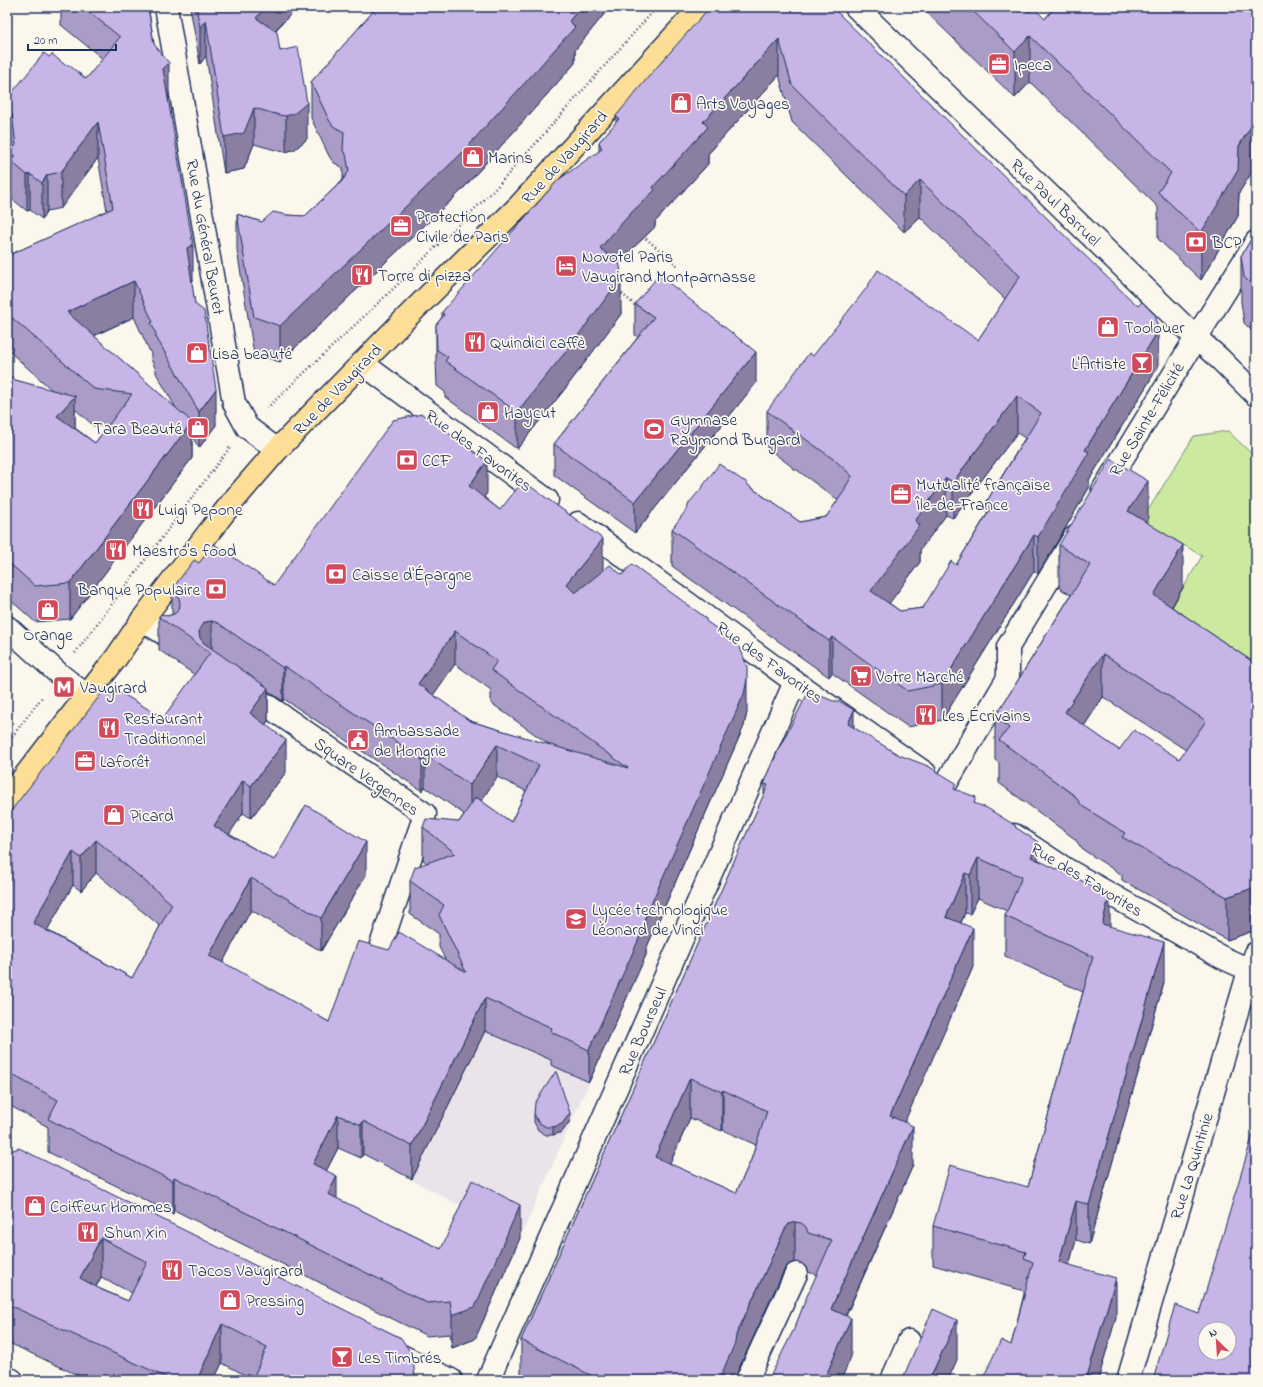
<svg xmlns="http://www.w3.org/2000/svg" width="1263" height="1387" viewBox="0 0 1263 1387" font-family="'Indie Flower',sans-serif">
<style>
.built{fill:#ebe3ea}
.green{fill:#cce9a0;stroke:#748c7f}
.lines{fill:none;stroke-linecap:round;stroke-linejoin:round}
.minor-casing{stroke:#1b2f5e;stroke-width:25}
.major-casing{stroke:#1b2f5e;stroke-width:25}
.path{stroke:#1b2f5e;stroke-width:2.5;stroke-dasharray:1 3;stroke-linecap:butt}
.minor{stroke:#fbf7ec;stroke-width:22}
.major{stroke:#fdde96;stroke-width:22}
.wall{fill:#aa9cc6;stroke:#1b2f5e;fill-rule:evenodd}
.shaded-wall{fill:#8b7fa1;stroke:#1b2f5e}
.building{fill:#c6b5e6;stroke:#1b2f5e;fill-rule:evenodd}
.labels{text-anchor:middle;stroke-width:3.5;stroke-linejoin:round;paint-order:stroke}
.poi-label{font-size:17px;fill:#1b2f5e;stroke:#fbf7ec;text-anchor:start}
.street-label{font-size:17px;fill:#1b2f5e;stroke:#fbf7ec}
</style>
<rect width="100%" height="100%" fill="#fbf7ec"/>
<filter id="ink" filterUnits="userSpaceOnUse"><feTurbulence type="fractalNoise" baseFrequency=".025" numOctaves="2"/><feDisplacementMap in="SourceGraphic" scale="8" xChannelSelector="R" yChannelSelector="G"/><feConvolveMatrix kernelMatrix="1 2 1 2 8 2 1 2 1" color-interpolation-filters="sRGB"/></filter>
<g filter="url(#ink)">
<path class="built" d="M747 699V712L744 726 644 953 646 955 520 1238 375 1160 426 1055Z"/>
<path class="green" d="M1228 431 1256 458V706L1154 638 1202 556 1142 520 1194 436Z"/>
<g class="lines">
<g class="minor-casing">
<path id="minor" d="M166 7 234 403 247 427 277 450
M856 7 1196 338 1220 359 1256 395
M362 363 547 500
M1103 490 1196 338 1256 242
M578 523 795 682 925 773
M142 620 168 636
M7 627 59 674 87 696
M243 689 425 814 378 954
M944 787 1008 678V647L1074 538
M1014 835 1064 868 1221 957 1256 973
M387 1349 451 1380
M7 1378 12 1380
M488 1380 795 682
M747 1380 796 1274
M892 1380 909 1341
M1128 1380 1249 971 1256 953"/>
</g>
<g class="major-casing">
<path id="major" d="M7 799 116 658 142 620 209 532 233 501 277 450 412 312 520 205 701 7"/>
</g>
<path class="path" d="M643 236 678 266
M619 291 638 308
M267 408 391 291 495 189 657 7
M75 653 231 446
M7 680 13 685
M7 743 43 696"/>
<use href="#minor" class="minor"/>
<use href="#major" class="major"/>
</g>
<path class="wall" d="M61 7H154V10L149 11 154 44 169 99 168 100 193 281 191 282 195 304 216 425 199 448 192 436V458L70 619 35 622 7 597V373L15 380 53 391 10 352H7V256L107 211 98 158 61 208 47 211 42 219 30 210 27 211 11 198V189L10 188V152L12 150 7 146V99L49 57 65 65 86 79 103 59 61 25ZM134 317 151 354V359L156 370V373L176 408 94 336ZM75 409 94 426 107 427 95 443 75 428Z
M190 7H298L290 15 275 31 280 51 307 139 295 149 286 152 279 151 254 144 244 169 224 173 206 56 200 64Z
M367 7H610L575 50V63L460 192 280 362 254 354 237 250V214L262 222 287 215 305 216 343 180V168L333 162 329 156 311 118V82L373 12Z
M832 7 1158 367 1089 480V488L1038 574 1034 571 942 720 908 727 832 673 829 677 672 566V529L749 486 800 522 826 517 838 500 797 470 793 469 791 466 767 448V411L813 356 978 340 1005 299 920 217 904 232 792 122 779 75 708 154V164L655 222V227L632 249 618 264 621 314 568 385 517 449 445 397V392L437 386 436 361V325L442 317V312L599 151V142L616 123V116ZM1017 433 1025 438 987 501V514L956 565 923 608 900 611 889 603 920 562V550L946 515 953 518Z
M921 7H1024L1030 12 1045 19 1052 10 1049 7H1256V165L1239 193 1238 216 1201 280 1158 239V207L1030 82 1015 98Z
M1256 231V335L1244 323 1241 302V256Z
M635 304 756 383 635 533 554 475V444L638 337 635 335Z
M487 493 484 497 500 510 603 570 622 575 706 621 747 712 744 726 646 949V955L589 1082 551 1065V1060L485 1031 412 1179 363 1154 361 1158 338 1148 326 1171 337 1199 441 1249 520 1238 475 1339 452 1348 450 1334 427 1336 174 1210 173 1214 48 1152V1127L7 1104V816L163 718 195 675 159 650V617L172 615V589L199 563 274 585ZM455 664 491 690V703L550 745 470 721 433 695ZM268 691 283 701 284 699 422 791 425 787 464 814 459 822 423 827V860L427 863 410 881V914L439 934V947L445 959 389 950 329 1022 222 963 251 910 321 951 366 875 274 860 229 834 243 813 251 818 286 772 266 724 268 721ZM497 777 526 791 511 822 481 801ZM96 873 160 926 132 978 47 930 73 885 81 891Z
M1148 523 1183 587 1172 607 1256 664V930L1227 940 1122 880V875L1082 849 1075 839 999 783V763L995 760V717L1071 595 1059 588V545ZM1103 697 1186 750 1179 759 1119 750 1084 726Z
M854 728 956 790 976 804 1016 828 1038 860 1110 927 1164 982 1089 1244 1076 1240 1069 1265 1116 1317 1098 1380H983V1378L1011 1345 1024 1294V1291L933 1265V1226L1028 1187 1083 992 1005 956V916L1007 911 978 898 970 914 965 913 961 923 973 967 904 1122 913 1165 846 1316 851 1357 795 1327 817 1275 808 1272 806 1267 801 1263 795 1262 789 1264 785 1268 736 1375 735 1380H522L521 1379V1340L764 795V784ZM690 1118 722 1131 723 1130 756 1145 751 1160 736 1193 670 1164Z
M534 1114 570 1121 562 1132 553 1135H546L538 1130 534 1122Z
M7 1152 401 1338 253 1379 222 1363 214 1380H88L7 1342ZM101 1277 132 1293 128 1301 96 1287Z"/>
<path class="shaded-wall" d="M266 7H298L274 31 256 18Z
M581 7H610L575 50V63L460 192 280 362V326L569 21Z
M206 20V56L200 64V27Z
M1030 36V82L1015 98V52Z
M779 39V75L708 154V164L655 222V227L632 249 600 284V248L653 187 703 122Z
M169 63V99L163 105V69Z
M307 103V139L295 149 286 152V116Z
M254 108V144L244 169 224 173V137Z
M1256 118V165L1239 193 1238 216 1201 280V233L1239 146Z
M98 122V158L61 208V172Z
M30 174V210L27 211V175Z
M47 175V211L42 219V183Z
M920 180V217L904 232V196Z
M193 245V281L187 284V248Z
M621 278V314L568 385 517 449V412Z
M134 281V317L67 348V312Z
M1158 331V367L1089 480V488L1038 574V537L1085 450Z
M756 352V383L635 533V502Z
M216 389V425L199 448V412Z
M75 396V432L57 416Z
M1017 396V433L953 518V482Z
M192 422V458L70 619V583Z
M487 461V493L469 518V486Z
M946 478V515L920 550V562L871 628V591L915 521Z
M1148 481V524L1128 511Z
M1034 535V571L942 720V684Z
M603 539V571L566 617V584Z
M1183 545V587L1154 638V595Z
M212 621V654L199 645V632L201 626 205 622Z
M455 631V664L418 717V684Z
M832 637V673L829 677V641Z
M1103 654V697L1065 755V712Z
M284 666V699L283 701V668Z
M747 679V712L744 726 646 949V955L589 1082V1050Z
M268 688V721L250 746V713Z
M854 710V750L848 724Z
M286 740V772L251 818V786Z
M497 745V777L470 818V785Z
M425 755V787L422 791V759Z
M243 780V813L214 858V826Z
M96 840V873L81 891V858Z
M366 842V875L321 951V918Z
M1038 842V881L1031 857Z
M73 852V885L33 955V923Z
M978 858V898L970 914V875Z
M965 873V913L946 956V917Z
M251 878V910L209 988V956Z
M1256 887V930L1227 940V897Z
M1110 894V934L1102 924Z
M973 928V967L890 1155V1116Z
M1164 942V982L1089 1244V1205Z
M485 998V1031L412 1179V1146Z
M690 1078V1118L655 1197V1157Z
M723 1090V1130L722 1131V1092Z
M570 1113V1121L562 1132 553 1135V1127Z
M338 1115V1148L313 1197V1164Z
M363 1121V1154L361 1158V1125Z
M913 1126V1165L831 1348V1309Z
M337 1176V1209L328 1194Z
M174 1177V1210L173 1214V1181Z
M1076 1201V1240L1059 1301V1262Z
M520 1205V1238L475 1339 452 1348V1315Z
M795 1222V1262L789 1264 785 1268 736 1375 735 1380H719L736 1335 785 1229 789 1224Z
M101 1238V1277L80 1317V1278Z
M1116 1278V1317L1098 1380H1086Z
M851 1318V1357L841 1380H824Z
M957 1320V1360L948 1380H929Z
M222 1324V1363L214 1380H197Z"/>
<path class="building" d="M83 7H148L154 44 169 63 163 69 193 245 187 248 195 304 204 311 216 389 199 412 156 337V334L151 323 153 322 134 281 67 312 192 422 70 583 35 586 7 561V373L15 380 75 396 57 416 95 443 132 394 94 389 10 316H7V256L113 208 98 122 61 172 47 175 42 183 30 174 27 175 11 161 15 156 10 152 16 145 12 114 7 110V99L44 53 49 57 52 54 65 65H69L86 79 120 37Z
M196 7H266L256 18 277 32 280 51 298 47 307 103 295 113 286 116 279 115 254 108 244 133 224 137 206 20 200 27Z
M377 7H581L569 21 575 27 460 155 280 326 254 317 237 214 262 222 273 212 287 215 305 216 342 181 349 171 346 154 343 151 344 132 333 126 329 120 311 82Z
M710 7H832L1112 282 1138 306 1142 302 1156 316 1158 331 1085 450 1089 452 1038 537 1034 535 942 684 908 691 832 637 829 641 672 529 687 509 689 503 700 490 719 464 742 480 745 481 749 486 770 501H773L775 504 800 522 826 517 845 490V488L852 476 836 461 797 433 793 432 791 429 767 411 809 353 813 356 865 290 878 270 978 340 1020 276 920 180 904 196 792 85 779 39 703 122 708 127 653 187 655 190 632 212 600 248 620 265 621 278 568 349 517 412 445 361 448 357 437 350 436 325 444 315 442 312 558 180 602 149 599 142 619 119 616 116 650 75ZM1017 396 1041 413 987 501 993 505 956 565 951 561 923 608 900 611 871 591 920 525 915 521 946 478 953 482Z
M969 7H1024L1030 12 1034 8 1045 19 1055 7H1256V118L1239 146 1238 170 1201 233 1158 192 1171 173 1030 36 1015 52Z
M1256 231V289L1244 277 1241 256Z
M659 275 756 352 635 502 554 444 654 317 635 304Z
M422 414 487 461 469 486 500 510 523 481 603 539 566 584 575 593 610 565 622 575 632 564 706 618V621L734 641 741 650 747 667V679L744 694 644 920 646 923 589 1050 551 1032 552 1028 485 998 412 1146 363 1121 361 1125 338 1115 313 1164 337 1176 328 1194 441 1249 472 1180 520 1205 475 1307 452 1315 450 1301 427 1303 174 1177 173 1181 48 1119 58 1100 7 1072V816L108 685 163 718 184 689 210 653 159 617 161 614 167 616 174 614 179 610 180 604 179 598 176 594 177 592 172 589 194 560 199 563 214 544 274 585 393 420ZM212 621 218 623 283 668 284 666 422 759 425 755 470 785 497 745 539 765 511 822 476 797 459 822 426 819 423 827 455 853 415 867 410 881 444 905 439 915 466 972 399 932 389 950 358 941 329 1022 232 967 209 956 251 878 321 918 366 842 306 805 274 860 214 826 243 780 251 786 286 740 250 713 268 688 204 643 200 638 199 632 201 626 205 622ZM455 631 497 661 491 670 628 768 470 721 418 684ZM96 840 172 904 132 978 33 923 73 852 81 858Z
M1111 459 1148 481 1128 511 1183 545 1154 595 1256 664V887L1227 897 1122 837 1125 833 1082 806 1075 796 999 740 1009 728 995 717 1090 565 1059 545ZM1103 654 1178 702 1206 721 1179 759 1134 730 1119 750 1065 712Z
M809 691 833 701H839L854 710 848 724 899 755 928 766 956 783 954 789 976 797 974 803 987 808 1016 826 1015 827 1038 842 1031 857 1110 894 1102 924 1164 942 1089 1205 1076 1201 1059 1262 1116 1278 1086 1380H988L983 1378 1001 1340 1011 1345 1033 1262 1024 1258 1026 1252 933 1226 950 1165 1028 1187 1093 957 1005 916 1022 877 978 858 970 875 965 873 946 917 973 928 890 1116 913 1126 831 1309 851 1318 824 1380H769L772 1373 795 1327 807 1296 832 1240 808 1233 806 1227 801 1223 795 1222 789 1224 785 1229 736 1335 735 1343 719 1380H600L521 1340 768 785 764 784 779 748ZM690 1078 722 1092 723 1090 767 1111 751 1160 736 1193 655 1157Z
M556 1071 570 1113 562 1124 553 1127H546L538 1122 534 1114 535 1103Z
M1256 1124V1380H1153L1175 1305 1199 1314ZM1205 1329H1229V1353H1205Z
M19 1148 401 1338 413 1356 415 1380H252L267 1347 222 1324 197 1380H172L7 1304V1152ZM101 1238 147 1262 128 1301 102 1290 80 1278Z
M933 1309 957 1320 929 1380H902Z"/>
</g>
<defs>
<g id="office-square" transform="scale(1.15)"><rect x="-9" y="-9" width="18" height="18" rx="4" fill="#d1495b" stroke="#fbf7ec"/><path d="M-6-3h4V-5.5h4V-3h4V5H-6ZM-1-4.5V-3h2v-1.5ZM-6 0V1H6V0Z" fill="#fff"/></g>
<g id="shop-square" transform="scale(1.15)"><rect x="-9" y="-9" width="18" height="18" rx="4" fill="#d1495b" stroke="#fbf7ec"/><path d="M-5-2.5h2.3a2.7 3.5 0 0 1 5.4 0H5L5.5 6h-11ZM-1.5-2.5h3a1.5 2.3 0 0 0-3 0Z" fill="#fff"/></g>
<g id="bank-square" transform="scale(1.15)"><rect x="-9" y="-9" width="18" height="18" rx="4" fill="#d1495b" stroke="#fbf7ec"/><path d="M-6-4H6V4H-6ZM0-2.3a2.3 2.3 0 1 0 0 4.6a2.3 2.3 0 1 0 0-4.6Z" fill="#fff"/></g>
<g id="hotel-square" transform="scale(1.15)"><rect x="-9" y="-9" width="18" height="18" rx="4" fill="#d1495b" stroke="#fbf7ec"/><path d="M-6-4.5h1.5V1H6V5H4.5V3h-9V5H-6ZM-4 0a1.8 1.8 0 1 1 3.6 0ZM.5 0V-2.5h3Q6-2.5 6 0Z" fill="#fff"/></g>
<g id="restaurant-square" transform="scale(1.15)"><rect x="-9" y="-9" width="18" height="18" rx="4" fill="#d1495b" stroke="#fbf7ec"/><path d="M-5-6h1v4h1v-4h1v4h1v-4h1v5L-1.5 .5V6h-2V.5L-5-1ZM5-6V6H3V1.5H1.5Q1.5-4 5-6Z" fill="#fff"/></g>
<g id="bar-square" transform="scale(1.15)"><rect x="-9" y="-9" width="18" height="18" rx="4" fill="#d1495b" stroke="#fbf7ec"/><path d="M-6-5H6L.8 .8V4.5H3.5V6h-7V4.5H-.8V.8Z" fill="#fff"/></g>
<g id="stadium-square" transform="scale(1.15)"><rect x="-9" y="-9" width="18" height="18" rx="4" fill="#d1495b" stroke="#fbf7ec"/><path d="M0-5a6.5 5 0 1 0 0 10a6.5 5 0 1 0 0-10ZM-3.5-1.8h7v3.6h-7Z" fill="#fff"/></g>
<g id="supermarket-square" transform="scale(1.15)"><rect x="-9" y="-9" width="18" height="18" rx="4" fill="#d1495b" stroke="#fbf7ec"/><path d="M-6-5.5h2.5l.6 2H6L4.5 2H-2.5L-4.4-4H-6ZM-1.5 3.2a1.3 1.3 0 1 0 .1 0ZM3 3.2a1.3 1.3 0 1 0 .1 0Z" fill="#fff"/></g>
<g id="metro-square" transform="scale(1.15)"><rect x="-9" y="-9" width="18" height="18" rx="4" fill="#d1495b" stroke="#fbf7ec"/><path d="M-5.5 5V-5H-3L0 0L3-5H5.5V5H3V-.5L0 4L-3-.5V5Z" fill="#fff"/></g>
<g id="civic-square" transform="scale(1.15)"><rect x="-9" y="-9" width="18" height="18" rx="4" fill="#d1495b" stroke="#fbf7ec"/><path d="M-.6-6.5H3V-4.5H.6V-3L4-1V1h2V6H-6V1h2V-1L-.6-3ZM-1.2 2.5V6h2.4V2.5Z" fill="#fff"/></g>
<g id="school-square" transform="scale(1.15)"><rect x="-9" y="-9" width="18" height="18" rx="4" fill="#d1495b" stroke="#fbf7ec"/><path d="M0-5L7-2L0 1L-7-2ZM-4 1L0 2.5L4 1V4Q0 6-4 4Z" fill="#fff"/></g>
</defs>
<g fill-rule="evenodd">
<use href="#office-square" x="999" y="64"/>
<use href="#shop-square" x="681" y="103"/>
<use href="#shop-square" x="473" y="157"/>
<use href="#office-square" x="401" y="226"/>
<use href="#bank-square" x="1196" y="242"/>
<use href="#hotel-square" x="566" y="266"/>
<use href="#restaurant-square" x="362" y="275"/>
<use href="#shop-square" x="1108" y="327"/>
<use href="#restaurant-square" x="475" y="342"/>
<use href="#shop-square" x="197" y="353"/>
<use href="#bar-square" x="1142" y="363"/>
<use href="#shop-square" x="488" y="412"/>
<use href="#shop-square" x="198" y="428"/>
<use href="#stadium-square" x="654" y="429"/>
<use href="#bank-square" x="407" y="460"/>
<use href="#office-square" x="901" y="494"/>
<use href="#restaurant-square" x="143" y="509"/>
<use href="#restaurant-square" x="116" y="550"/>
<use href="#bank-square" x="336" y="574"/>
<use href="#bank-square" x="216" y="589"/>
<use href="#shop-square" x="48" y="610"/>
<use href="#supermarket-square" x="861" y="676"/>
<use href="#metro-square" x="64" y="687"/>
<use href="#restaurant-square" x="926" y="715"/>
<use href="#restaurant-square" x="109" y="728"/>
<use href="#civic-square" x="358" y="740"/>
<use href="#office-square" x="85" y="761"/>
<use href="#shop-square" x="114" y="815"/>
<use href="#school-square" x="576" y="919"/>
<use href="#shop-square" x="35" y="1206"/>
<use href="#restaurant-square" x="88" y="1232"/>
<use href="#restaurant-square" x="172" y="1270"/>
<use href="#shop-square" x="230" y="1300"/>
<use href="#bar-square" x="342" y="1357"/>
</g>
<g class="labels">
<g class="poi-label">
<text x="1014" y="70">Ipeca</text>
<text x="696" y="109">Arts Voyages</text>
<text x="488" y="163">Marins</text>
<text x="416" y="222">Protection<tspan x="416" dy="20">Civile de Paris</tspan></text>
<text x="1212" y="248">BCP</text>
<text x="582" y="262">Novotel Paris<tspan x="582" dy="20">Vaugirand Montparnasse</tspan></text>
<text x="378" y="281">Torre di pizza</text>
<text x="1124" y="333">Toolouer</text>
<text x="490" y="348">Quindici caffè</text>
<text x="212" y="359">Lisa beauté</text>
<text x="1126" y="369" text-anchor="end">L'Artiste</text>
<text x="504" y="418">Haycut</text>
<text x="670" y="425">Gymnase<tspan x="670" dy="20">Raymond Burgard</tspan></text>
<text x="182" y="434" text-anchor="end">Tara Beauté</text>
<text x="422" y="466">CCF</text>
<text x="916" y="490">Mutualité française<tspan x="916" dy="20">Île-de-France</tspan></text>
<text x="158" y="515">Luigi Pepone</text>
<text x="132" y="556">Maestro's food</text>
<text x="352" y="580">Caisse d'Épargne</text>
<text x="200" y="595" text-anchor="end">Banque Populaire</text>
<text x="48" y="640" text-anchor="middle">Orange</text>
<text x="876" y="682">Votre Marché</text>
<text x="80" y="693">Vaugirard</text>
<text x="942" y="721">Les Écrivains</text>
<text x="124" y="724">Restaurant<tspan x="124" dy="20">Traditionnel</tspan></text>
<text x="374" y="736">Ambassade<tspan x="374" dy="20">de Hongrie</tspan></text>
<text x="100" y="767">Laforêt</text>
<text x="130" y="821">Picard</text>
<text x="592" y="915">Lycée technologique<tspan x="592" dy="20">Léonard de Vinci</tspan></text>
<text x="50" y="1212">Coiffeur Hommes</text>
<text x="104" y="1238">Shun Xin</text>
<text x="188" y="1276">Tacos Vaugirard</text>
<text x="246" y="1306">Pressing</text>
<text x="358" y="1363">Les Timbrés</text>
</g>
<g class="street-label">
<text transform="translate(564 157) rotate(-48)" y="6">Rue de Vaugirard</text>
<text transform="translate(1056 202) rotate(44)" y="6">Rue Paul Barruel</text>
<text transform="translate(206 237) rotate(80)" y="6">Rue du Général Beuret</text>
<text transform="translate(337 389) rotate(-46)" y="6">Rue de Vaugirard</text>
<text transform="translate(1146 419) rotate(-59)" y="6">Rue Sainte-Félicité</text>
<text transform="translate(479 450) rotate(36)" y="6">Rue des Favorites</text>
<text transform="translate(770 662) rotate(36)" y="6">Rue des Favorites</text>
<text transform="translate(367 776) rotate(35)" y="6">Square Vergennes</text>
<text transform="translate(1087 879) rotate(31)" y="6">Rue des Favorites</text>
<text transform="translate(642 1031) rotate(-66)" y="6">Rue Bourseul</text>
<text transform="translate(1191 1166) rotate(-73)" y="6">Rue La Quintinie</text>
</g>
</g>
<rect width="1263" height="1387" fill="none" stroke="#fbf7ec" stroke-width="24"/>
<rect x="12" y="12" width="1239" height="1363" fill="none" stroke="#1b2f5e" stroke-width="1.5" filter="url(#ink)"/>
<g transform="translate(1217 1341) rotate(335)"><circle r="19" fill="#fbf7ec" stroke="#a1a7b3"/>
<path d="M0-3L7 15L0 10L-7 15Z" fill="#d1495b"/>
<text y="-6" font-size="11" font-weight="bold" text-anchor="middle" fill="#1b2f5e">N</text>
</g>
<path d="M28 44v6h88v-6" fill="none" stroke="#1b2f5e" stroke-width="2"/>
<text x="34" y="44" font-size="12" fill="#1b2f5e" stroke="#fbf7ec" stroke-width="3" paint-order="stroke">20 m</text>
</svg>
